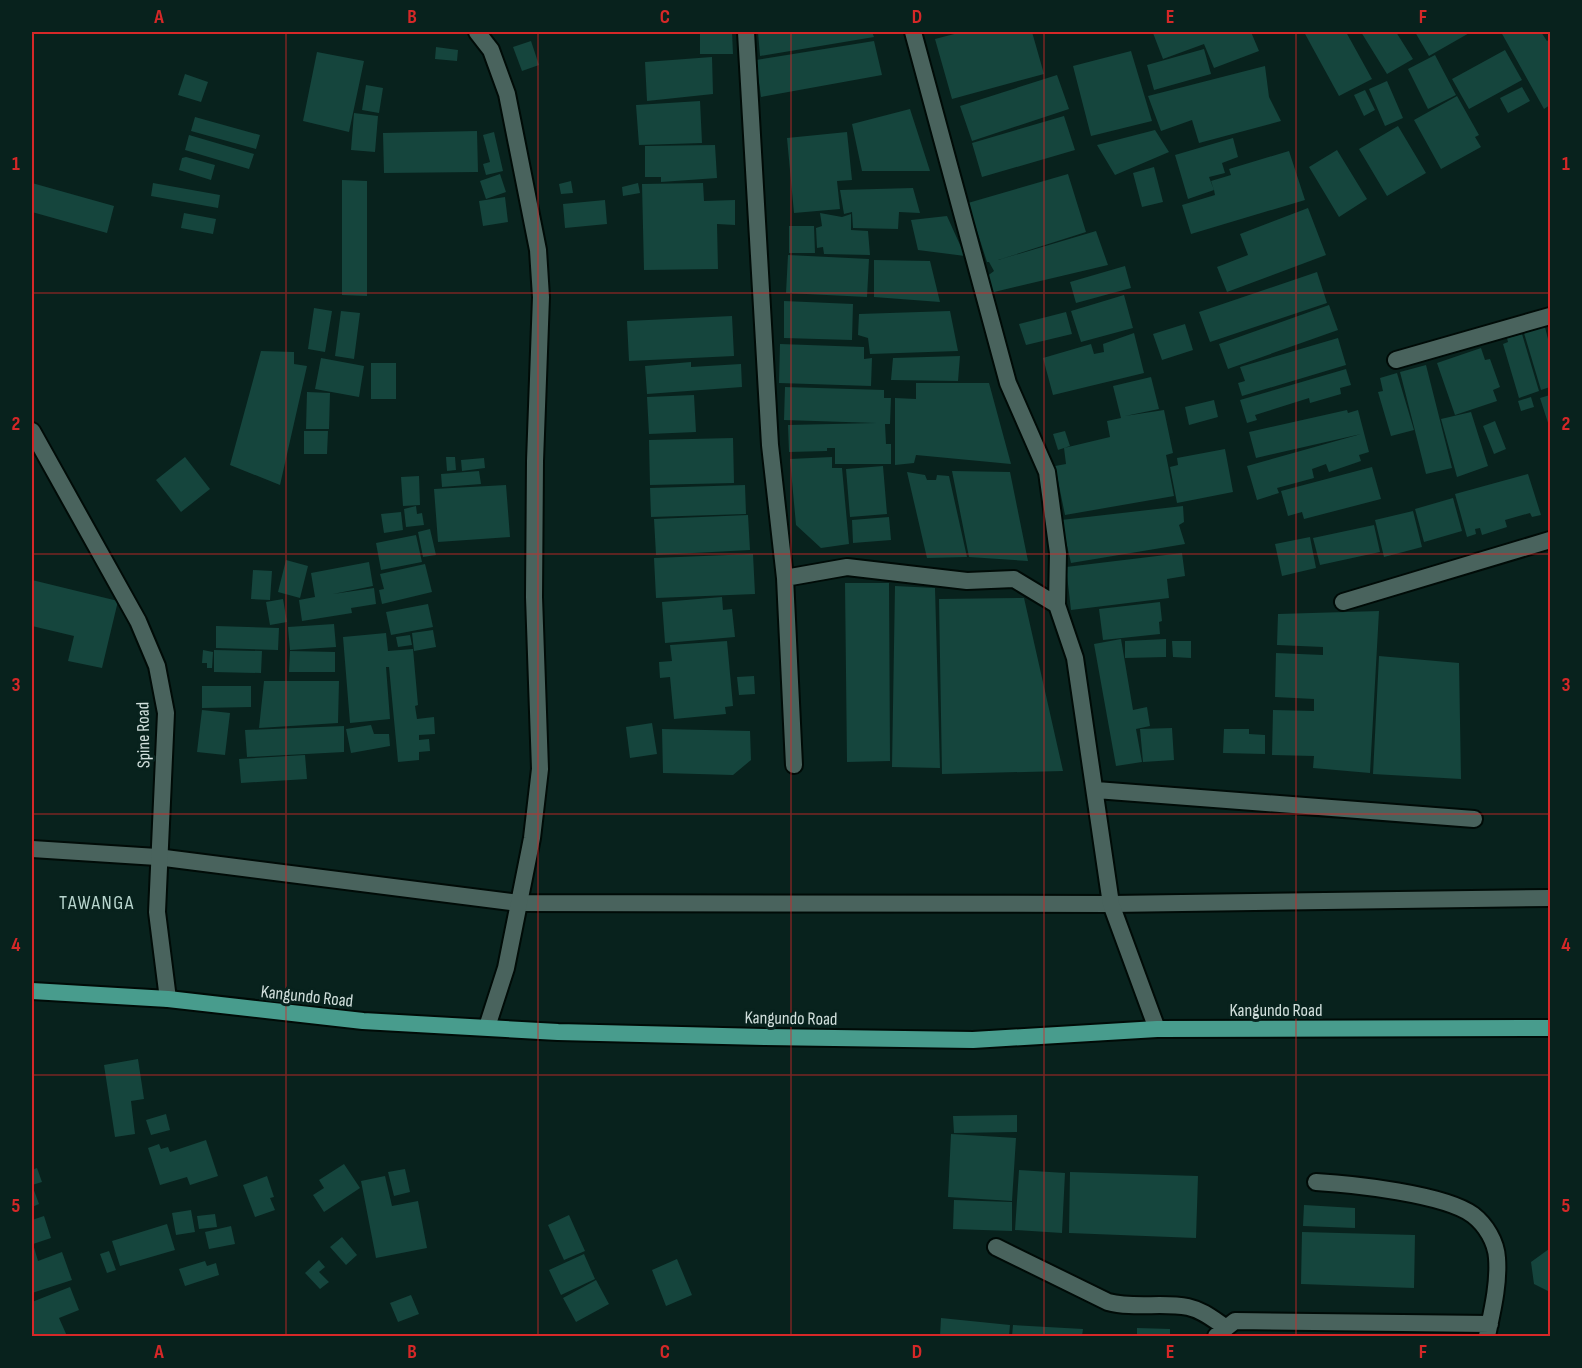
<svg xmlns="http://www.w3.org/2000/svg" width="1582" height="1368" viewBox="0 0 1582 1368" font-family="'Sofia Sans Condensed',sans-serif">
<style>
.building{fill:#15453d}
.lines{fill:none;stroke-linecap:round;stroke-linejoin:round}
.service-casing{stroke:#000b07;stroke-width:20}
.minor-casing{stroke:#000b07;stroke-width:20}
.trunk-casing{stroke:#000b07;stroke-width:20}
.service{stroke:#49635d;stroke-width:16}
.minor{stroke:#49635d;stroke-width:16}
.trunk{stroke:#489c8d;stroke-width:16}
.grid{fill:none;stroke:#d62828;stroke-width:1.5;stroke-opacity:0.55}
.labels{text-anchor:middle;stroke-width:6;stroke-linejoin:round;paint-order:stroke}
.street-label{font-size:18px;fill:#d2e0dd;stroke:#08221d}
.neighbourhood-label{font-size:20px;letter-spacing:1.5px;fill:#b8d5ce;stroke:#08221d}
.neatline{fill:none;stroke:#d62828;stroke-width:2}
.grid-label{font-size:20px;text-anchor:middle;font-weight:bold;fill:#d62828}
</style>
<rect width="100%" height="100%" fill="#08221d"/>
<path class="building" d="M700 32H732L733 54H700Z
M758 32H872L874 37 760 56Z
M962 32H1032L1044 74 952 99 935 39Z
M1157 32H1251L1259 51 1214 68 1204 44 1163 59 1153 33Z
M1304 32H1346L1372 79 1339 96Z
M1361 32H1396L1413 59 1387 74Z
M1415 32H1471L1429 56Z
M1501 32H1541L1547 41 1550 39V105L1544 109Z
M531 41 539 65 522 71 513 47Z
M874 41 882 75 761 97 756 60Z
M436 47 458 50 457 61 435 59Z
M1204 49 1211 74 1154 90 1147 65Z
M1505 50 1522 80 1469 109 1452 79Z
M1131 51 1152 121 1091 136 1073 66Z
M317 52 364 61 349 132 303 121Z
M1435 55 1456 95 1428 109 1408 69Z
M712 57 713 94 647 101 645 62Z
M1265 66 1269 97 1281 121 1199 143 1192 120 1161 131 1148 96Z
M185 74 208 82 201 102 178 95Z
M1057 75 1069 109 972 141 960 106Z
M1387 81 1403 118 1385 126 1369 89Z
M366 85 383 88 379 113 362 110Z
M1522 87 1530 101 1508 113 1500 98Z
M1365 90 1375 110 1364 116 1354 95Z
M1457 96 1479 135 1475 137 1481 147 1441 169 1414 120Z
M700 101 702 143 639 145 636 105Z
M910 109 930 171H862L852 124Z
M354 113 378 116 375 152 351 150Z
M1064 116 1075 150 982 177 972 143Z
M195 117 260 135 256 149 191 131Z
M1398 126 1426 173 1387 196 1359 149Z
M1155 130 1169 152 1115 175 1097 145Z
M477 131 478 172 384 173 383 133Z
M494 132 503 171 486 175 483 164 490 162 483 135Z
M847 132 852 180 837 181 840 209 794 213 787 138Z
M189 135 254 154 249 169 185 150Z
M1233 138 1238 157 1222 163 1225 173 1209 177 1214 190 1211 181 1231 175 1229 169 1289 151 1305 200 1191 234 1182 205 1215 195 1214 190 1188 199 1175 155Z
M715 145 717 178 661 182V177H645V146Z
M1337 150 1367 199 1339 217 1309 167Z
M186 157 215 165 211 180 179 170 182 158Z
M1154 167 1163 202 1142 207 1133 173Z
M500 174 506 192 486 199 480 181Z
M1068 174 1086 232 998 260 1096 231 1108 265 990 293 986 277 994 271 989 262H987L968 203Z
M342 180 367 181V296L342 295Z
M571 181 573 193 561 194 559 184Z
M32 183 114 206 107 233 32 212Z
M153 183 220 195 218 208 151 196Z
M638 183 640 193 623 196 622 187Z
M703 183 704 201 735 200V225L717 224 718 269 644 270 642 184Z
M913 188 920 213 899 212 898 229 853 228 852 212 844 214 840 190Z
M505 197 508 222 483 226 479 201Z
M605 200 607 224 565 228 563 204Z
M1308 208 1326 255 1227 292 1217 267 1248 255 1240 234Z
M184 213 216 219 213 234 181 228Z
M820 213 842 217 851 214V230L868 231 870 255 824 254 823 247 817 248 816 228 822 226Z
M947 216 965 256 918 250 911 220Z
M789 226H814L815 253H789Z
M788 255 869 259 867 297 786 293Z
M874 260 930 261 940 302 874 297Z
M1125 266 1131 288 1076 303 1070 282Z
M1317 272 1327 303 1210 342 1199 312Z
M1124 295 1133 328 1081 342 1071 311Z
M784 301 853 304 852 340 784 338Z
M1329 305 1338 330 1228 369 1219 344Z
M314 308 332 311 325 352 308 349Z
M341 311 360 313 354 359 335 356Z
M950 311 958 351 870 354 868 338 858 335 859 314Z
M1066 312 1072 334 1026 345 1019 324Z
M732 316 734 356 629 361 627 321Z
M1185 324 1193 350 1162 360 1153 334Z
M1545 327 1548 339H1550V387L1541 390 1524 333Z
M1134 333 1144 373 1053 395 1043 358 1091 344 1094 354 1104 352 1103 344Z
M1522 334 1539 391 1519 398 1503 344 1508 342 1507 338Z
M1338 338 1346 365 1242 396 1238 383 1245 381 1240 367Z
M780 344 864 347V359L872 358 871 386 779 383Z
M1481 348 1485 360 1490 359 1500 387 1493 390 1497 401 1455 415 1437 363Z
M261 351 294 352V364L307 366 280 485 230 465Z
M960 356 958 381 891 380 893 358Z
M321 358 364 366 359 397 315 389Z
M691 362V367L741 364 742 387 647 394 645 366Z
M371 363H396V399H371Z
M1426 365 1452 468 1426 474 1400 372Z
M1346 369 1351 385 1340 388 1341 394 1310 403 1309 398 1255 415 1257 420 1247 423 1240 400Z
M1397 373 1414 430 1391 436 1378 392 1383 391 1380 378Z
M1151 377 1159 409 1125 416 1164 410 1173 453 1166 455 1174 496 1065 515 1055 466 1066 464 1064 448 1110 437 1107 421 1121 418 1113 386Z
M916 383H989L1011 464 916 455 914 463 895 465V398L916 399Z
M785 387 884 390V398H891L890 424H885L886 444H891V464H835V448H827V451L789 452 788 425 876 423 784 420Z
M307 392 330 393 329 429H306Z
M694 395 696 432 649 434 647 397Z
M1550 395V429L1540 398Z
M1531 397 1534 407 1521 411 1518 401Z
M1214 400 1218 417 1189 425 1185 407Z
M1347 410 1348 413 1358 410 1369 452 1359 455 1361 461 1329 472 1326 464 1312 469 1314 478 1277 488 1279 493 1257 500 1247 466 1361 434 1256 458 1249 432Z
M1471 412 1488 466 1457 477 1441 419Z
M1495 421 1506 449 1494 454 1483 426Z
M304 431H328L327 454H304Z
M1065 431 1070 446 1058 450 1053 434Z
M733 438 734 483 650 485 649 440Z
M1225 449 1233 492 1177 503 1170 467 1178 465 1177 458Z
M185 457 210 489 181 512 156 480Z
M446 457H455L456 470 447 471Z
M832 457V468H842L849 544 821 548 796 525 790 459Z
M484 458 485 468 462 471 461 460Z
M883 466 887 514 850 517 846 469Z
M1372 467 1381 499 1304 519 1302 512 1288 516 1281 491Z
M479 471 481 484 442 487 441 474Z
M952 471 1010 472 1028 561 969 557Z
M907 472 925 475 927 480H936L937 475 949 476 967 557 927 558Z
M1528 474 1541 515 1532 517 1530 513 1505 520 1507 527 1482 535 1480 528 1475 529 1476 534 1467 537 1455 494Z
M419 476 420 505 403 506 401 477Z
M506 485 510 537 438 542 434 489Z
M745 485 746 514 651 517 650 488Z
M1453 498 1462 531 1424 542 1415 509Z
M416 506 417 514 422 513 424 525 406 527 404 509Z
M1183 506 1184 522 1179 525 1185 544 1071 563 1061 520Z
M1413 511 1422 547 1384 557 1375 520Z
M401 512 403 530 384 533 381 514Z
M748 515 750 550 656 555 654 519Z
M889 517 891 540 853 543 852 520Z
M1374 525 1380 552 1320 565 1313 538Z
M430 529 436 555 423 557 418 532Z
M416 535 422 562 381 570 376 543Z
M1310 537 1316 568 1282 576 1275 544Z
M1182 553 1185 576 1167 579 1169 598 1071 610 1066 567Z
M753 554 755 594 656 598 654 558Z
M286 560 308 566 300 598 278 592Z
M369 562 373 586 333 594 374 588 376 604 351 608 352 613 302 621 299 600 315 597 311 573Z
M425 564 432 592 382 604 379 590 384 589 380 574Z
M253 570 272 571 270 600 251 599Z
M32 580 118 601 102 668 68 661 74 636 32 626Z
M845 583H889L890 761 847 762Z
M895 586 935 588 940 768 892 767Z
M722 597 723 610 732 609 735 637 665 643 662 602Z
M1024 598 1063 771 942 774 939 599Z
M283 599 287 622 270 625 266 602Z
M1160 602 1162 621 1159 622 1160 634 1103 640 1099 609Z
M428 604 433 627 391 635 386 612Z
M1379 611 1370 773 1313 768 1314 756 1272 755 1273 710 1314 711V699L1275 697 1276 653 1323 655V647L1277 645 1278 614Z
M334 624 336 647 290 650 288 627Z
M216 626 279 628 278 650 216 648Z
M433 630 436 647 414 651 412 633Z
M386 633 388 651 413 649 418 705 415 706 417 719 434 717 435 734 419 735V740L429 739 430 751 419 752V760L398 762 389 667H386L390 719 350 723 343 637Z
M410 635 412 645 398 647 396 637Z
M1121 639 1133 710 1147 707 1150 726 1136 729 1142 762 1116 766 1094 644Z
M1166 639V657L1125 658V641Z
M727 641 733 706 725 707 726 714 674 719 670 677 660 678 659 662 672 661 670 645Z
M1172 641H1191V658L1173 657Z
M203 650 213 652 212 668H207V663H202Z
M214 650 262 651 261 673 214 672Z
M290 651 335 652V672H289Z
M1379 656 1459 663 1461 779 1373 774Z
M754 676 755 694 739 695 737 677Z
M264 681H339L338 723 259 728Z
M202 686H251V707L202 708Z
M202 710 230 713 225 755 197 752Z
M652 723 657 754 630 758 626 727Z
M371 725 374 734H389L390 746 351 753 346 729Z
M344 726V752L247 757 245 730Z
M1172 728 1174 760 1143 762 1140 729Z
M662 729 750 731 751 760 733 775 663 773Z
M1224 729H1249V734L1265 735V754L1223 753Z
M305 755 307 779 241 783 239 759Z
M138 1059 144 1099 131 1101 135 1134 115 1137 104 1065Z
M166 1114 170 1130 151 1135 146 1120Z
M1017 1115V1132L954 1133 953 1116Z
M951 1134 1016 1138 1012 1201 948 1197Z
M206 1140 218 1176 190 1185 187 1177 160 1185 148 1148 159 1144 161 1149 168 1147 170 1152Z
M344 1164 360 1188 324 1212 313 1195 324 1188 319 1180Z
M37 1168 42 1182 32 1185 39 1204 32 1207V1170Z
M405 1169 410 1192 394 1196 388 1172Z
M1019 1170 1065 1173 1062 1233 1015 1230Z
M1070 1172 1198 1176 1196 1238 1069 1233Z
M267 1176 274 1197 270 1198 275 1210 255 1217 243 1185Z
M385 1176 392 1206 418 1201 427 1248 376 1258 361 1181Z
M954 1200 1012 1202V1231L953 1229Z
M1304 1205 1355 1208V1228L1303 1226Z
M191 1210 195 1232 176 1235 172 1213Z
M215 1214 217 1227 199 1229 197 1216Z
M569 1215 585 1251 564 1260 548 1225Z
M44 1216 51 1238 33 1244 38 1261 62 1252 72 1280 32 1293V1220Z
M167 1224 175 1250 120 1266 112 1241Z
M231 1226 235 1244 209 1249 205 1232Z
M1302 1232 1415 1235 1414 1288 1301 1284Z
M342 1237 357 1255 346 1265 330 1247Z
M1549 1249 1550 1250V1292L1534 1284 1531 1262Z
M109 1251 116 1270 107 1273 100 1254Z
M584 1254 595 1279 561 1295 549 1270Z
M677 1259 692 1295 666 1306 652 1270Z
M319 1260 325 1267 319 1272 329 1282 320 1289 305 1273Z
M205 1261 207 1266 216 1263 219 1275 185 1286 179 1269Z
M596 1280 609 1304 576 1322 563 1298Z
M70 1287 79 1310 59 1318 67 1336H32V1302Z
M411 1295 419 1314 398 1322 390 1303Z
M941 1318 1010 1325 1009 1336H940Z
M1013 1325 1083 1329 1082 1336H1012Z
M1137 1328 1170 1329V1336H1137Z"/>
<g class="lines">
<g class="service-casing">
<path id="service" d="M32 849 157 857 519 903 1111 904 1550 898"/>
</g>
<g class="minor-casing">
<path id="minor" d="M477 32 491 50 507 94 538 250 541 297 535 461 534 597 540 769 532 838 506 968 487 1027
M746 32 770 445 785 578 847 567 967 581 1014 579 1057 605
M913 32 1008 383 1047 472 1058 553 1057 605 1075 658 1111 904 1157 1029
M1396 360 1550 316
M32 431 138 621 157 666 166 713 157 912 168 999
M785 578 794 765
M1343 602 1550 540
M1096 790 1474 819
M1316 1182C1352 1184 1445 1194 1473 1215 1486 1225 1496 1242 1497 1258 1499 1284 1492 1312 1487 1336
M996 1247 1108 1302C1134 1309 1162 1302 1188 1307 1202 1310 1213 1319 1225 1327
M1216 1336 1235 1321 1490 1324"/>
</g>
<g class="trunk-casing">
<path id="trunk" d="M32 991 168 999 363 1021 558 1032 765 1037 973 1040 1157 1029 1550 1028"/>
</g>
<use href="#service" class="service"/>
<use href="#minor" class="minor"/>
<use href="#trunk" class="trunk"/>
</g>
<path class="grid" d="M286 32V1336M538 32V1336M791 32V1336M1044 32V1336M1296 32V1336M32 293H1550M32 554H1550M32 814H1550M32 1075H1550"/>
<g class="labels">
<g class="street-label">
<text transform="translate(143 735) rotate(-91)" y="6">Spine Road</text>
<text transform="translate(307 996) rotate(6)" y="6">Kangundo Road</text>
<text x="1276" y="1016">Kangundo Road</text>
<text transform="translate(791 1018) rotate(1)" y="6">Kangundo Road</text>
</g>
<g class="neighbourhood-label">
<text x="97" y="909">TAWANGA</text>
</g>
</g>
<rect width="1582" height="1368" fill="none" stroke="#08221d" stroke-width="66"/>
<rect x="33" y="33" width="1516" height="1302" class="neatline"/>
<g class="grid-label">
<text x="159" y="23">A</text>
<text x="412" y="23">B</text>
<text x="665" y="23">C</text>
<text x="917" y="23">D</text>
<text x="1170" y="23">E</text>
<text x="1423" y="23">F</text>
<text x="16" y="170">1</text>
<text x="1566" y="170">1</text>
<text x="16" y="430">2</text>
<text x="1566" y="430">2</text>
<text x="16" y="691">3</text>
<text x="1566" y="691">3</text>
<text x="16" y="951">4</text>
<text x="1566" y="951">4</text>
<text x="16" y="1212">5</text>
<text x="1566" y="1212">5</text>
<text x="159" y="1358">A</text>
<text x="412" y="1358">B</text>
<text x="665" y="1358">C</text>
<text x="917" y="1358">D</text>
<text x="1170" y="1358">E</text>
<text x="1423" y="1358">F</text>
</g>
</svg>
